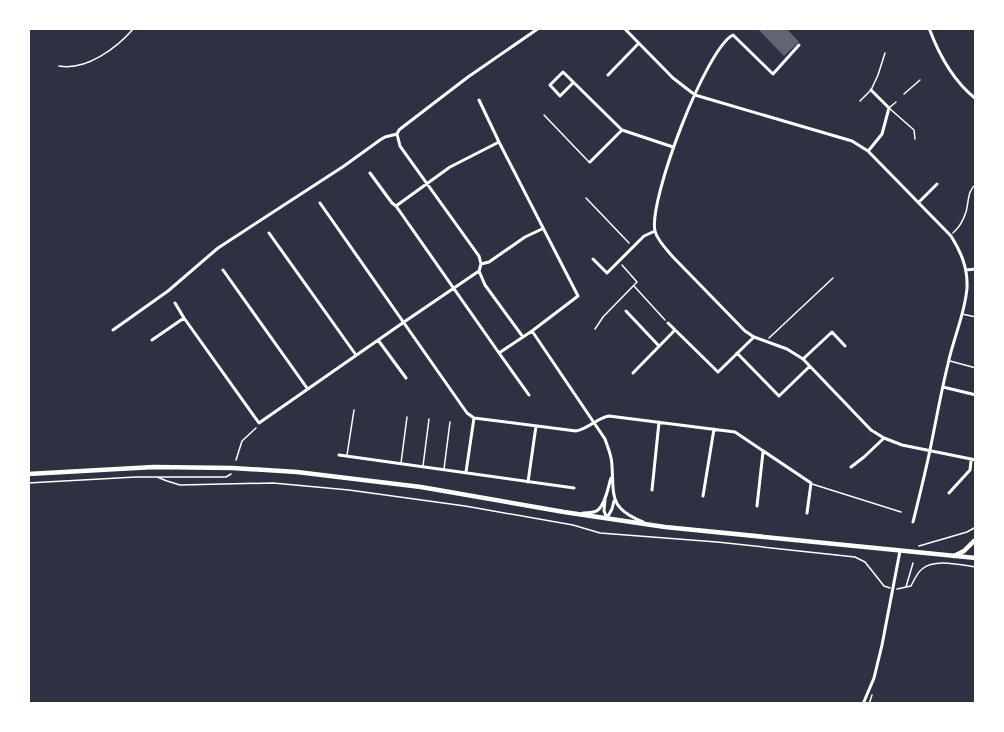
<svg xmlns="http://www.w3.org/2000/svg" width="1004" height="732" viewBox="0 0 1004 732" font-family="'Playfair Display',serif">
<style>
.building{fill:#626471}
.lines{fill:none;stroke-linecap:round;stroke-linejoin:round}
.path{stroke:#fff;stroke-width:1.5}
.service{stroke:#fff;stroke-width:1.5}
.minor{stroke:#fff;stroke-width:3}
.tertiary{stroke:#fff;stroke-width:4.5}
.secondary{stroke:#fff;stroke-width:4.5}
</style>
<rect width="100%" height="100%" fill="#2d3142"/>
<path class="building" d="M757 28H786L799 42 784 56Z"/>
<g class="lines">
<path class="path" d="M59 66C86 71 117 48 134 28
M586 198 629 243
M953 233C960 227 963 221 966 212 969 202 967 191 976 184
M634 286 665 320
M595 329 603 317 637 282 622 265
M769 338 833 278
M236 460 242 441 256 428
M157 477 167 481 180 485 273 483 349 490 465 506 573 525 600 533 717 542 855 557 865 562 884 586 890 588
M28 483 136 477H226L231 474
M919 546 967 532 976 527
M906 587 913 563
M897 589 911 586C914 580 917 573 922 569 935 558 960 565 976 567
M869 704 872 695"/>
<path class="service" d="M904 94 920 80
M860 101 871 90 878 75 885 53
M896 102 889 108 914 130 915 139
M544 115 589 162
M962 314 976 317
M950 361 976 368
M347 455 354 410
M401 463 407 417
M423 466 429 419
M444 469 450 422
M812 484 901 512"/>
<path class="minor" d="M624 28 673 78 695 95 852 141 868 151 951 236C961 252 968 268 967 288 965 314 953 339 948 364 941 392 936 421 930 450 925 474 919 498 913 522
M929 28C939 55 953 81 976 99
M799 45 773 74 733 35C706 48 648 201 655 231 657 240 667 250 673 257L745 331 754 337 787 349 803 359 871 430 884 438 902 445 976 460
M608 75 638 44
M573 83 560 96 550 85 563 72 622 130 673 147
M397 134 400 146 479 256 481 264
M869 150 882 134 889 108 871 90
M590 162 622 130
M370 173 392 203 396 206 499 353 532 331 578 296 499 142 479 100
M919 202 937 184
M320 203 467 413 474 418
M396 206 450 167 499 142
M269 233 356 355
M593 259 607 273 644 236 655 231
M481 264 489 262 525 237 542 229
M223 270 307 388
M966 270 976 269
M479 271 485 285 523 337
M175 303 184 318 259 423 404 322 479 271 481 264
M626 311 659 346
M668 323 718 372 754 337
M113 330 168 291 218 248 344 166 380 140 385 137 397 134 399 130 404 126 468 77 539 28
M532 331 605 439C608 448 612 456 612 466 614 497 609 508 643 522
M152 340 184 318
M378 340 406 378
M499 353 529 395
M737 353 779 396 810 366
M803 359 832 332 845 346
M633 373 675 330
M943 387 976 395
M474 418 576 431C588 429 597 418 609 416L735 432 811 483 807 513
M339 455 574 488
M851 467 864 457 883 439
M466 472 474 418
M528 482 536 426
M652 490 659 422
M949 493 970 470 971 461
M703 496 714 429
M605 500 604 511 607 518
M757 506 763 452
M583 513C588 513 594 513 598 510 606 503 608 487 611 478
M607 518 612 509 614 501
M863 704 874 678 882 645 900 551"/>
<path class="tertiary" d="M954 556 964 551 974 541"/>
<path class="secondary" d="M28 474 154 467 232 468 297 472 421 487 564 512 665 527 976 558"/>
</g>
<rect width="1004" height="732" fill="none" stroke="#ffffff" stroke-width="60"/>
</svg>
